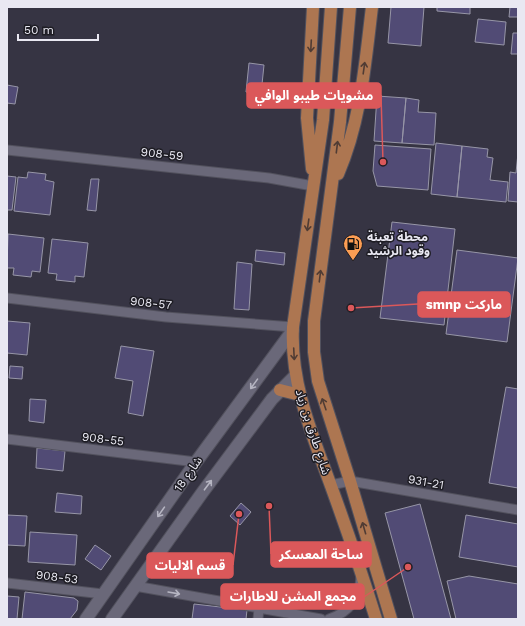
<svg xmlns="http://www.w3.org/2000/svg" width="525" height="626" viewBox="0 0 525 626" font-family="'Work Sans','Noto Sans Arabic',sans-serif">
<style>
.building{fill:#514b75;stroke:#9796a7}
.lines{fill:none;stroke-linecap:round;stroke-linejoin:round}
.street-casing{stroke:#52515d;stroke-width:11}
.secondary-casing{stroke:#52515d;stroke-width:14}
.primary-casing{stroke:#52515d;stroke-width:14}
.street{stroke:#6a6879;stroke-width:9}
.secondary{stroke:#6a6879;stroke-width:12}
.primary{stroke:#ad7651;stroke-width:12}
.oneway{stroke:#503c34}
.oneway2{stroke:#b6b5c2}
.labels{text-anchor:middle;stroke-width:3;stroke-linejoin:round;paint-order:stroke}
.street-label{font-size:12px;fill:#e9e8f2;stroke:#1e1d24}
.poi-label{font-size:12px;font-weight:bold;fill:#e9e8f2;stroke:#1e1d24;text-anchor:start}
.leader{fill:none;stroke:#db585a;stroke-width:1.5}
.callout-dot{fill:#db585a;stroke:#1e1d24;stroke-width:1.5}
.callout{fill:#db585a;stroke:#db585a;stroke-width:1.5}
.callout-label{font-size:13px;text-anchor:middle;font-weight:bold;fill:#fff}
</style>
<rect width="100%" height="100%" fill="#363443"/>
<path class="building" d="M391 7H424L421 46 388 43Z
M437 7H470V14L437 11Z
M510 7H518V17H509Z
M478 19 506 22 504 45 475 42Z
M513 33H518V54H511Z
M249 63 264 65 261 94 246 92Z
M7 85 18 87 15 104 7 103Z
M377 96 406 98 402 143 374 141Z
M406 98 419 100 418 112 436 113 434 145 402 143Z
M436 143 462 146 457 197 431 194Z
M375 145 431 149 428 190 377 186 373 171Z
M462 146 488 149 487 157 493 158 490 180 508 182 506 202 457 197Z
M518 153V202L508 201 510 172 516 173Z
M7 169V176L16 177 12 210H7Z
M28 172 46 174 45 180 54 182 50 215 14 211 18 177 27 178Z
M91 179H99L96 211 87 210Z
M392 222 455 229 444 325 380 318Z
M8 234 44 238 40 272 32 271 31 277 13 275 14 268H7Z
M52 239 88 243 84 277 75 276V282L56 280 57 274 48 273Z
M256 250 285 253 284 265 255 261Z
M457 250 518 258 507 342 446 334Z
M237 262 252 264 249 310 234 309Z
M7 321 30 323 27 355 7 353Z
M121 346 154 351 143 416 128 413 133 381 115 378Z
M10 366 23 367 22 379 9 378Z
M506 387 518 389V488L489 483Z
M30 399 46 400 44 423 29 421Z
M37 448 65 451 63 471 36 468Z
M57 493 82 496 81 514 55 512Z
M241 503 251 512 240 525 230 516Z
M420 504 451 619H414L385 513Z
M7 515 27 516 25 546 7 545Z
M466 515 518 524V567L459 557Z
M30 532 77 535 75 565 28 562Z
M95 545 111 556 101 570 85 559Z
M469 576 518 584V619H456L447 581Z
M25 592 74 598 78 601 77 610 70 619H22Z
M7 596 19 597 17 619H7Z
M194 604 247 610 246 619H192Z"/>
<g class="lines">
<g class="street-casing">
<path id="street" d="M7 150 269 178 313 186
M7 298 166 317 293 327
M7 439 196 462
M331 485 350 481 518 510
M7 583 103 594
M135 586 321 619
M258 619 259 608
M329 619C350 612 360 598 361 576"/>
</g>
<g class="secondary-casing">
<path id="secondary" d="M86 619 196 462 293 330
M112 619 202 493 272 399 296 375"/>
</g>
<g class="primary-casing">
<path id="primary" d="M331 7 323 120 293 327C290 383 312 434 331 486 347 530 362 574 376 619
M350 7 340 122 314 321V352L318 381 350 481 391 619
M312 169 307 118 313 7
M338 174C361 121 365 64 372 7
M280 390 300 395"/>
</g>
<use href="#street" class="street"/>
<use href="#secondary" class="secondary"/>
<use href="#primary" class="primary"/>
</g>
<defs><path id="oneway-shaft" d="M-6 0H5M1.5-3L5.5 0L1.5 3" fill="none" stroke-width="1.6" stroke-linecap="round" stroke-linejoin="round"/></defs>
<g class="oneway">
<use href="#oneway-shaft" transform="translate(311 46) rotate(93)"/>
<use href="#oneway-shaft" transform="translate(364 68) rotate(-82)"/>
<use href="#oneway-shaft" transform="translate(337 147) rotate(-83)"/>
<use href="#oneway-shaft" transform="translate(308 225) rotate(98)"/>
<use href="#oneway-shaft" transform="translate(320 276) rotate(-83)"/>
<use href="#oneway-shaft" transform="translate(294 354) rotate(87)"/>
<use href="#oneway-shaft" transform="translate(324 404) rotate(-109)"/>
<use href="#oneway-shaft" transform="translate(364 528) rotate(-106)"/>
</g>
<g class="oneway2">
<use href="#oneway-shaft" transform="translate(254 384) rotate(126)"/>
<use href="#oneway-shaft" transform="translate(208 485) rotate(-53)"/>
<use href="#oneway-shaft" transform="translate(161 512) rotate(125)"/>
<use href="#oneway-shaft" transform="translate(174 593) rotate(10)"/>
</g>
<defs>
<g id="fuel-pin" transform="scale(1)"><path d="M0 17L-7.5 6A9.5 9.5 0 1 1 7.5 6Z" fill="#fc9d53" stroke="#1e1d24"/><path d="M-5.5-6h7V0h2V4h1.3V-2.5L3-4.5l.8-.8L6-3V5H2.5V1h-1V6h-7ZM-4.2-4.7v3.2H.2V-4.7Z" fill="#111"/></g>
</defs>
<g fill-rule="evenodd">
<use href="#fuel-pin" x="353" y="244"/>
</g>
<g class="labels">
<g class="street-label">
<text transform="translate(162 154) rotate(6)" y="4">908-59</text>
<text transform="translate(151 303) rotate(6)" y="4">908-57</text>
<text transform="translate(313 432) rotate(72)" y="4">شارع طارق بن زياد</text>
<text transform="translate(103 439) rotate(7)" y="4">908-55</text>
<text transform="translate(188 474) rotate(-55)" y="4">شارع 18</text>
<text transform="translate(426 482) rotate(10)" y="4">931-21</text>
<text transform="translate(57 577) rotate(7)" y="4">908-53</text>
</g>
<g class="poi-label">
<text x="367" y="241">محطة تعبئة<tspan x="367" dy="14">وقود الرشيد</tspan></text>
</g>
</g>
<path class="leader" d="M383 162L381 95M351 308L418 304M269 506L271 554M239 514L233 565M408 567L364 597"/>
<g class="callout-dot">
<circle cx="383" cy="162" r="4"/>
<circle cx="351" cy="308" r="4"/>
<circle cx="269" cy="506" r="4"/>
<circle cx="239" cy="514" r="4"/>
<circle cx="408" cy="567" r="4"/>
</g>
<g class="callout">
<rect x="247" y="83" width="134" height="25" rx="4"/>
<rect x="418" y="292" width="92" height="25" rx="4"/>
<rect x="271" y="542" width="100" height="25" rx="4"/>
<rect x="147" y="553" width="86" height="25" rx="4"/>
<rect x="221" y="584" width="143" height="25" rx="4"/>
</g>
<g class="callout-label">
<text x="314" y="100">مشويات طيبو الوافي</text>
<text x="464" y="309">smnp ماركت</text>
<text x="321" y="559">ساحة المعسكر</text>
<text x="190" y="570">قسم الاليات</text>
<text x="293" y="601">مجمع المشن للاطارات</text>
</g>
<rect width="525" height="626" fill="none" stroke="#e9e8f2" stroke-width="16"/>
<path d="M18 34v6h80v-6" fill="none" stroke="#e9e8f2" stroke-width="2"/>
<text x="24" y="34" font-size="12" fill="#e9e8f2" stroke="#1e1d24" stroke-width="3" paint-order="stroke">50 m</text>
</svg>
